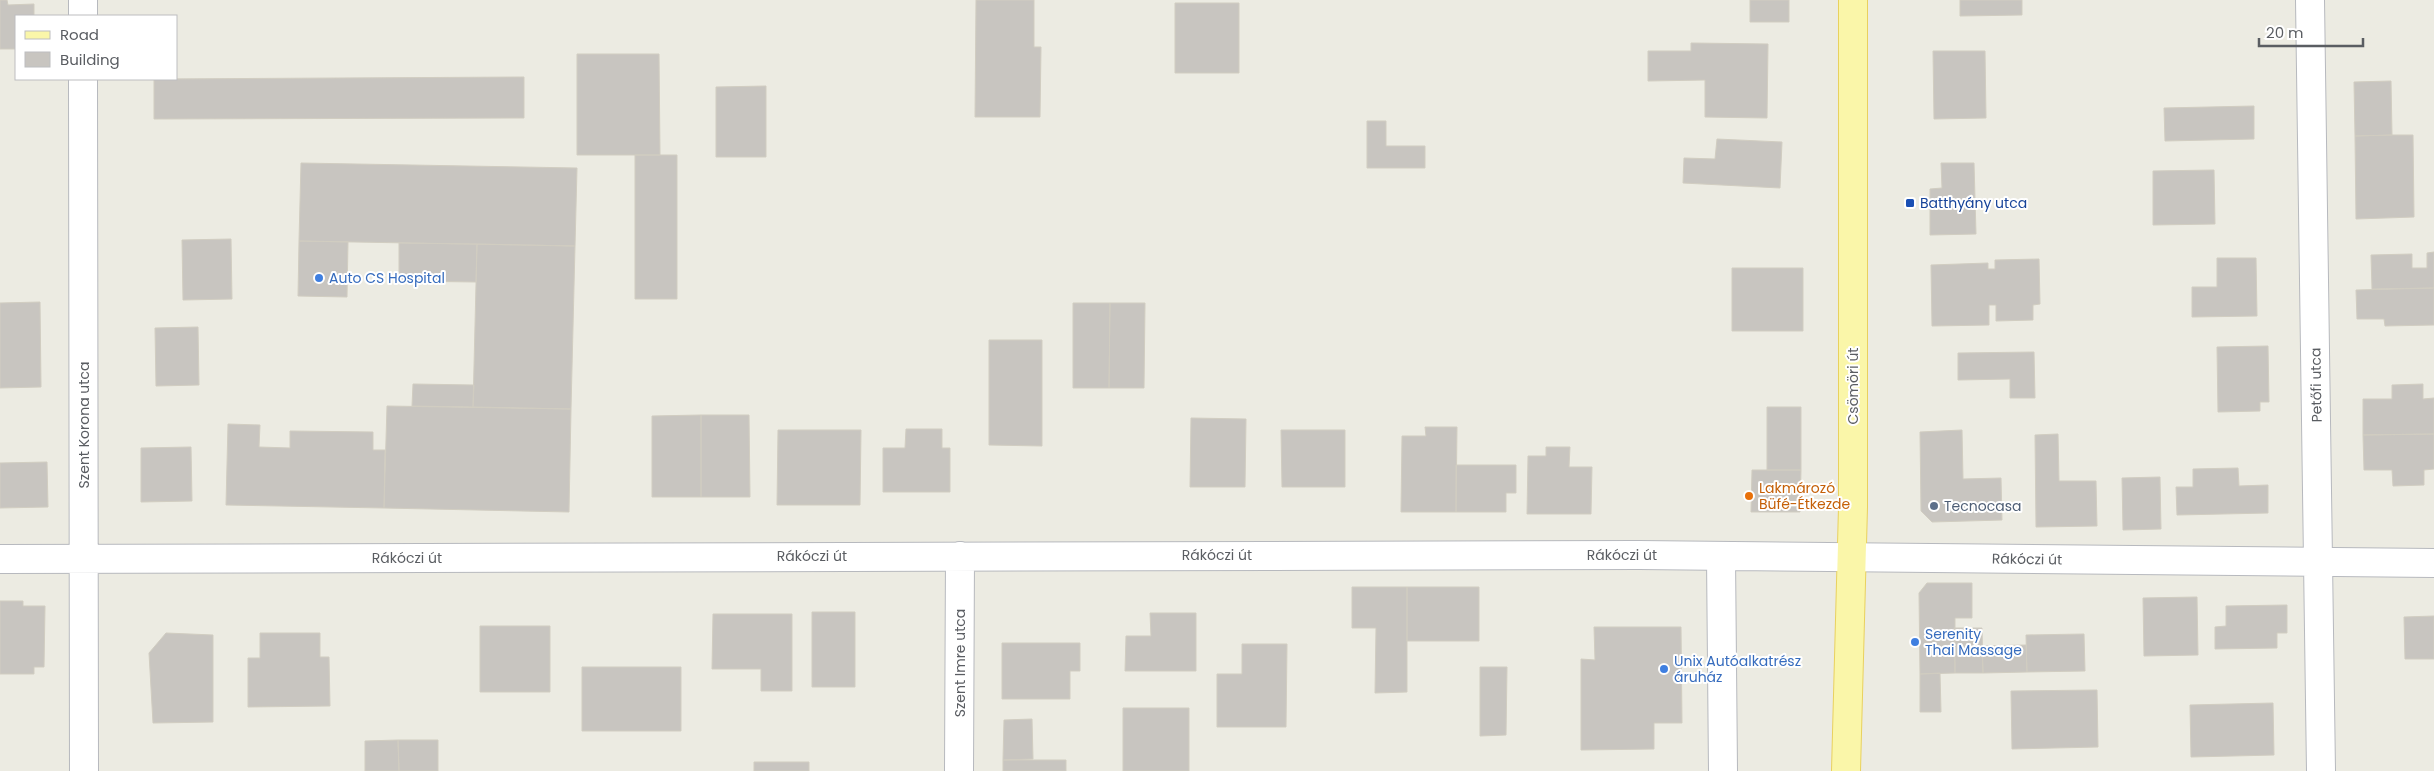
<svg xmlns="http://www.w3.org/2000/svg" width="2434" height="771" viewBox="0 0 2434 771" font-family="Poppins,sans-serif">
<style>
.building{fill:#c8c5c0;stroke:#d1cdc1}
.lines{fill:none;stroke-linecap:round;stroke-linejoin:round}
.minor-casing{stroke:#b7b9be;stroke-width:30}
.major-casing{stroke:#e9d15e;stroke-width:30}
.minor{stroke:#fff;stroke-width:28}
.major{stroke:#faf6a9;stroke-width:28}
.transit-dot{fill:#1a4fb4;stroke:#fff;stroke-width:2}
.shop-dot{fill:#3f7fe0;stroke:#fff;stroke-width:2}
.food-dot{fill:#e8710a;stroke:#fff;stroke-width:2}
.service-dot{fill:#5c6f8a;stroke:#fff;stroke-width:2}
.labels{text-anchor:middle;stroke-width:4;stroke-linejoin:round;paint-order:stroke}
.transit-label{font-size:14px;fill:#164399;stroke:#fff;text-anchor:start}
.shop-label{font-size:14px;fill:#366cbe;stroke:#fff;text-anchor:start}
.street-label{font-size:14px;fill:#5a5d62;stroke:#fff}
.food-label{font-size:14px;fill:#c56008;stroke:#fff;text-anchor:start}
.service-label{font-size:14px;fill:#4e5e75;stroke:#fff;text-anchor:start}
</style>
<rect width="100%" height="100%" fill="#ecebe2"/>
<path class="building" d="M0 0H7L8 5 34 4V16H16V49H0Z
M976 0H1034V47H1041L1040 117H975Z
M1750 0H1789V22H1750Z
M1960 0H2022V15L1960 16Z
M1175 3H1239V73H1175Z
M1691 43 1768 44 1767 118 1705 117V80L1648 81V51H1691Z
M1933 51H1985L1986 118 1934 119Z
M577 54H659L660 155H577Z
M524 77V118L154 119V79Z
M2391 81 2392 135 2355 136 2354 82Z
M766 86V157H716V87Z
M2254 106V139L2165 141 2164 108Z
M1367 121H1386V146H1425V168H1367Z
M2392 135H2413L2414 217 2356 219 2355 136Z
M1717 139 1782 142 1780 188 1683 183 1684 158 1715 159Z
M635 155H677V299H635Z
M301 163 577 168 575 246 299 241Z
M1941 163H1974L1976 234 1930 235V189L1942 188Z
M2214 170 2215 224 2153 225V171Z
M231 239 232 299 183 300 182 240Z
M299 241 348 242 347 297 298 296Z
M399 243 477 244 476 282 399 281Z
M477 244 575 246 571 409 473 407Z
M2434 252V288L2372 289 2371 255 2412 254V268H2427V253Z
M2217 258H2256L2257 316 2192 317V287H2217Z
M2039 259 2040 304 2033 305V320L1996 321V305H1989V325L1932 326 1931 265 1988 263V269H1995V260Z
M1732 268H1803V331H1732Z
M2434 288V325L2385 326 2384 319H2357L2356 290Z
M40 302 41 387 0 388V303Z
M1073 303H1110L1109 388H1073Z
M1110 303H1145L1144 388H1109Z
M198 327 199 385 156 386 155 328Z
M989 340H1042V446L989 445Z
M2268 346 2269 402H2260V411L2218 412 2217 347Z
M2034 352 2035 398H2010V379L1958 380V353Z
M413 384 474 385 473 407 412 406Z
M2423 384V399L2434 398V434L2363 435V399H2392V385Z
M387 406 571 409 569 512 384 508Z
M1767 407H1801V470H1767Z
M701 415H749L750 497H701Z
M701 415V497H652V416Z
M1191 418 1246 419 1245 487H1190Z
M228 424 260 425 259 447 290 448V431L373 432V450H385L384 508 226 505Z
M1425 427H1457L1456 512H1401L1402 436H1426Z
M906 429H942V448H950V492H883V448H905Z
M778 430H861L860 505H777Z
M1281 430H1345V487H1282Z
M1962 430 1963 479 2001 478 2002 520 1932 522 1921 511 1920 432Z
M2058 434 2059 481H2096L2097 526 2036 527 2035 435Z
M2434 434V469L2424 470V485L2393 486 2392 470H2364L2363 435Z
M191 447 192 501 141 502V448Z
M1546 447H1570L1569 467H1592L1591 514H1527L1528 456H1546Z
M47 462 48 507 0 508V463Z
M1456 465H1516V493H1506V512H1456Z
M2238 468 2239 486 2268 485V513L2177 515 2176 487H2193V469Z
M1752 470H1801L1800 512H1751Z
M2160 477 2161 529 2123 530 2122 478Z
M1927 583H1972V618H1955V673L1920 674 1919 593Z
M1352 587H1407V692L1375 693 1376 628H1352Z
M1407 587H1479V641H1407Z
M2197 597 2198 655 2144 656 2143 598Z
M0 601H23V606H45L44 667H34V674H0Z
M2287 605V633H2277V648L2215 649V627L2226 626V606Z
M812 612H855V687H812Z
M1150 613H1196V671H1125L1126 636H1151Z
M713 614H792V691H761V669H712Z
M2434 616V659H2405L2404 617Z
M480 626H550V692H480Z
M1594 627H1681L1682 723H1654V749L1581 750V659L1595 660Z
M1954 628H1982L1983 673H1955Z
M166 633 213 635V722L153 723 149 653Z
M260 633H320V657H329L330 706 248 707V658H260Z
M2084 634 2085 671 2027 672 2026 635Z
M1002 643H1080V671H1070V699H1002Z
M1242 644H1287L1286 727H1217V674H1242Z
M2026 645 2027 672 1983 673 1982 646Z
M582 667H681V731H582Z
M1480 667H1507L1506 735 1480 736Z
M1940 673 1941 712H1920V674Z
M2097 690 2098 747 2012 749 2011 691Z
M2273 703 2274 755 2191 757 2190 705Z
M1123 708H1189V771H1123Z
M1032 719 1033 759 1003 760 1004 720Z
M398 740H438V771H399Z
M398 740 399 771H365V741Z
M1003 760H1066V771H1003Z
M754 762H809V771H754Z"/>
<g class="lines">
<g class="minor-casing">
<path id="minor" d="M83 0V16
M2310 0 2321 771
M83 79 84 771
M1721 557 1723 771
M0 559 1639 555 2434 563
M959 771 960 556"/>
</g>
<g class="major-casing">
<path id="major" d="M1846 771 1853 507V0"/>
</g>
<use href="#minor" class="minor"/>
<use href="#major" class="major"/>
</g>
<rect class="transit-dot" x="1905" y="198" width="10" height="10" rx="2.5"/>
<g class="shop-dot">
<circle cx="319" cy="278" r="5"/>
<circle cx="1915" cy="642" r="5"/>
<circle cx="1664" cy="669" r="5"/>
</g>
<circle class="food-dot" cx="1749" cy="496" r="5"/>
<circle class="service-dot" cx="1934" cy="506" r="5"/>
<g class="labels">
<g class="transit-label">
<text x="1920" y="208">Batthyány utca</text>
</g>
<g class="shop-label">
<text x="329" y="283">Auto CS Hospital</text>
<text x="1925" y="639">Serenity<tspan x="1925" dy="16">Thai Massage</tspan></text>
<text x="1674" y="666">Unix Autóalkatrész<tspan x="1674" dy="16">áruház</tspan></text>
</g>
<g class="street-label">
<text transform="translate(2316 385) rotate(-91)" y="5">Petőfi utca</text>
<text transform="translate(1853 386) rotate(-90)" y="5">Csömöri út</text>
<text transform="translate(84 425) rotate(-90)" y="5">Szent Korona utca</text>
<text x="1217" y="560">Rákóczi út</text>
<text x="1622" y="560">Rákóczi út</text>
<text x="812" y="561">Rákóczi út</text>
<text x="407" y="563">Rákóczi út</text>
<text transform="translate(2027 559) rotate(1)" y="5">Rákóczi út</text>
<text transform="translate(960 663) rotate(-90)" y="5">Szent Imre utca</text>
</g>
<g class="food-label">
<text x="1759" y="493">Lakmározó<tspan x="1759" dy="16">Büfé-Étkezde</tspan></text>
</g>
<g class="service-label">
<text x="1944" y="511">Tecnocasa</text>
</g>
</g>
<rect x="15" y="15" width="162" height="65" fill="#ffffff" stroke="#bdbec0"/>
<rect x="25" y="31" width="25" height="8" fill="#faf6a9" stroke="#bdbec0"/>
<text x="60" y="40" font-size="15" fill="#5a5d62">Road</text>
<rect x="25" y="52" width="25" height="15" fill="#c8c5c0" stroke="#bdbec0"/>
<text x="60" y="65" font-size="15" fill="#5a5d62">Building</text>
<path d="M2259 38v8h104v-8" fill="none" stroke="#5a5d62" stroke-width="2.5"/>
<text x="2266" y="38" font-size="15" fill="#5a5d62" stroke="#ffffff" stroke-width="4" paint-order="stroke">20 m</text>
</svg>
